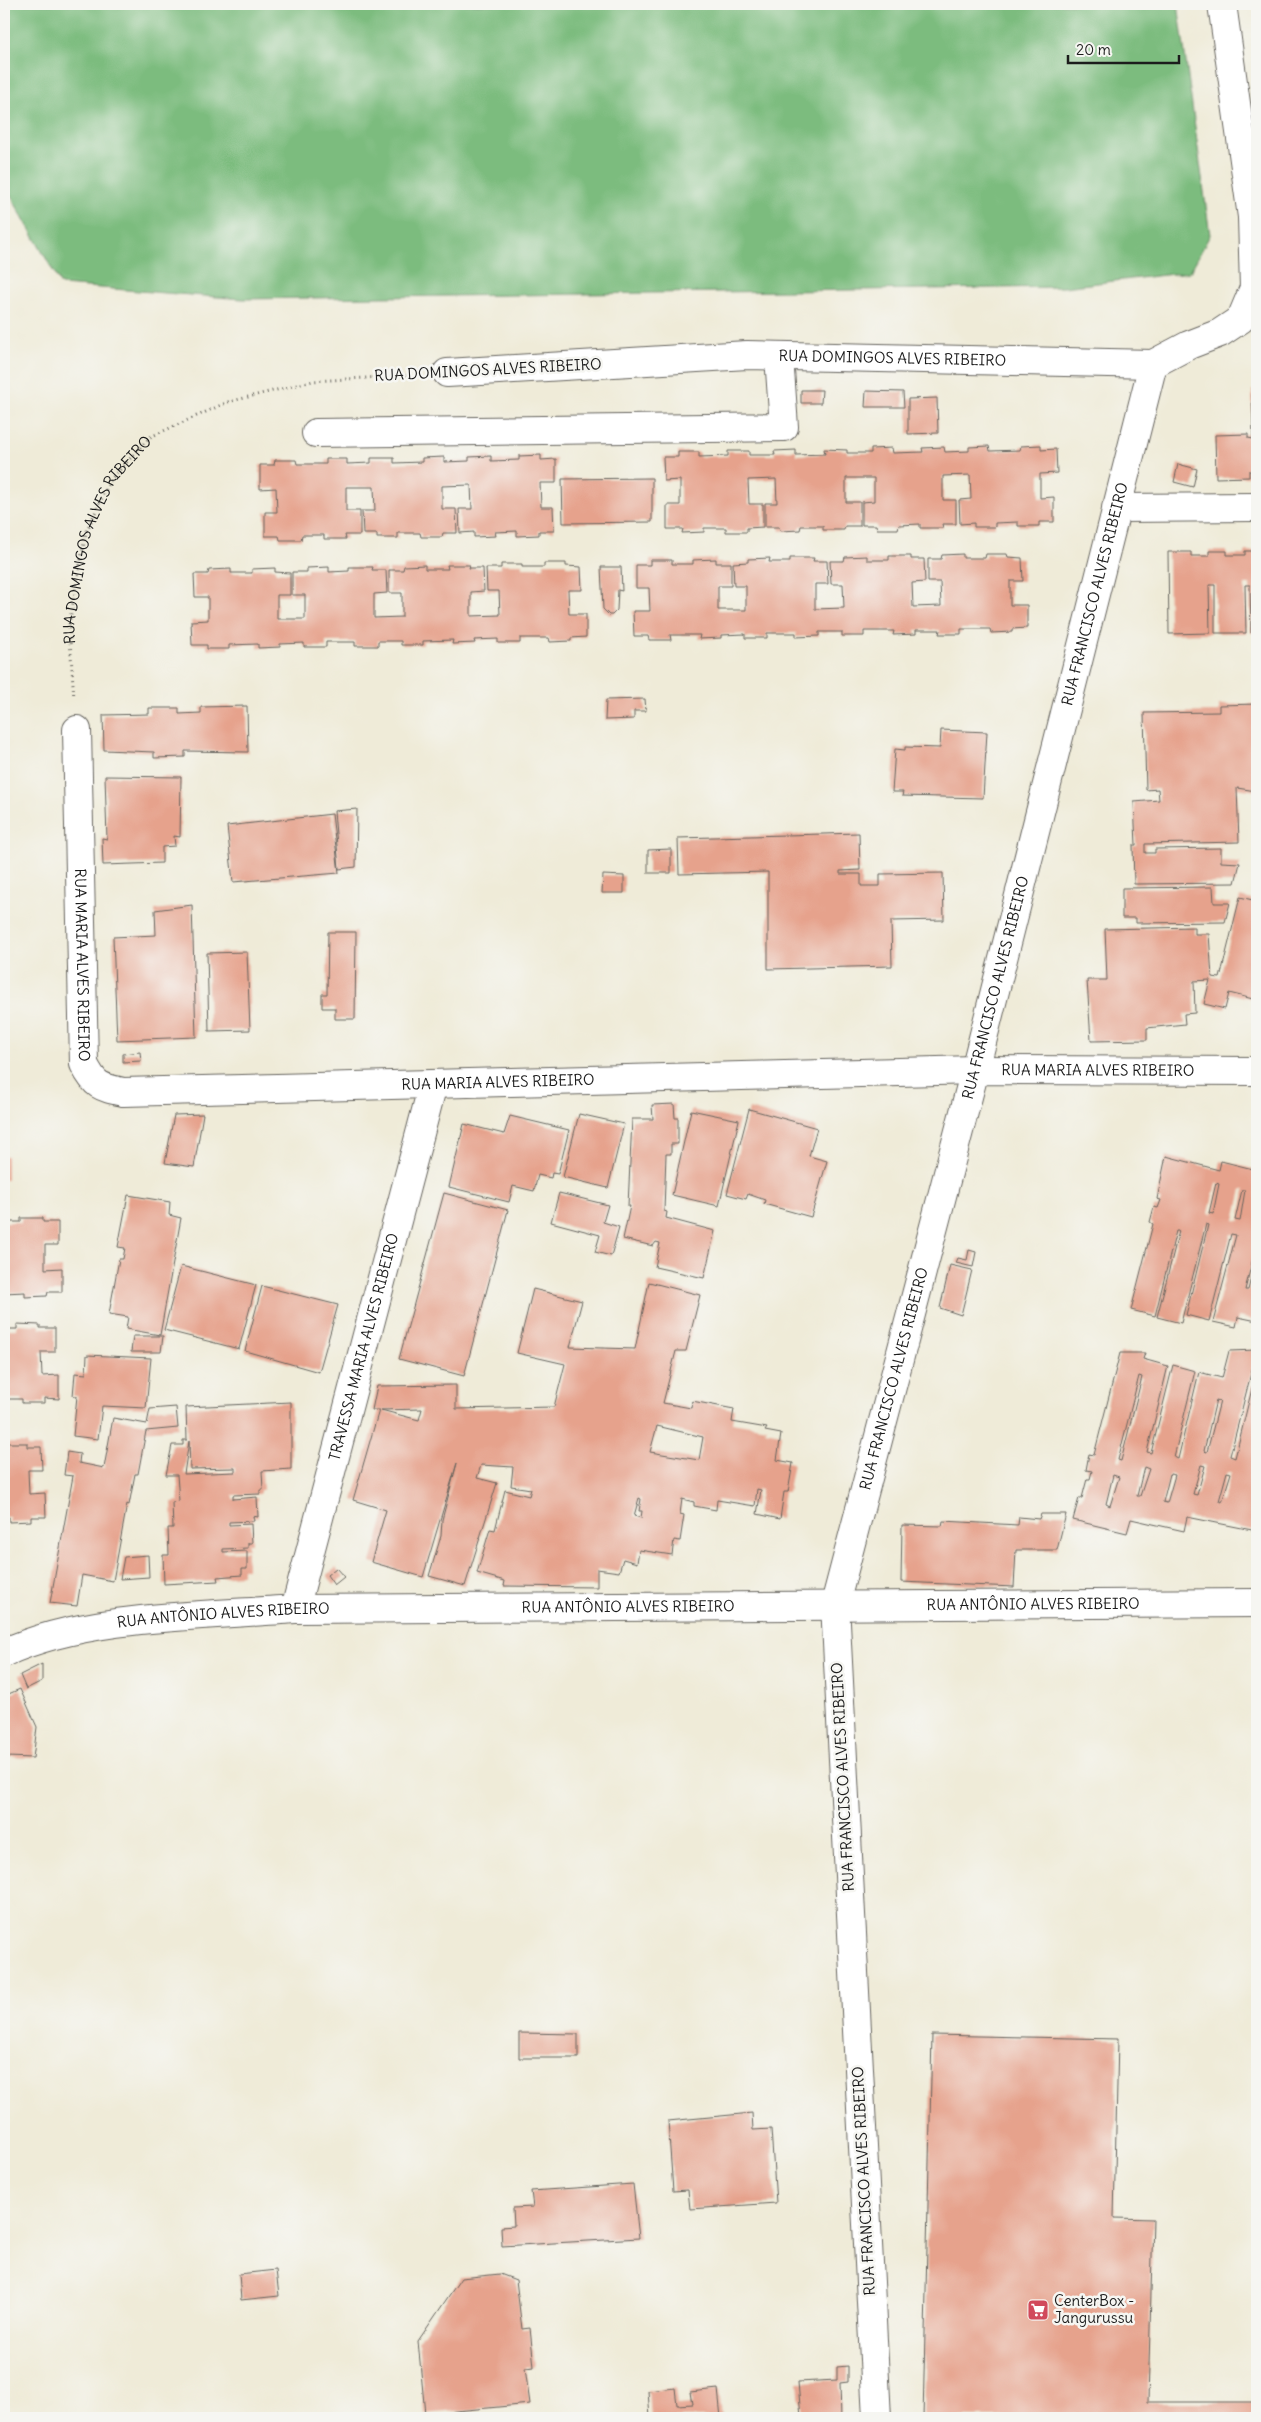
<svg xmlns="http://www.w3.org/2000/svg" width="1261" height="2422" viewBox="0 0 1261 2422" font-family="Delius,sans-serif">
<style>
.forest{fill:#7bbc7e;stroke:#4c6c4d}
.building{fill:#e6a28c;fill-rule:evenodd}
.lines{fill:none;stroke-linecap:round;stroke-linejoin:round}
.minor-casing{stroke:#66645e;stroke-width:30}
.path{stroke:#66645e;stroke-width:3;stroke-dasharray:1 4;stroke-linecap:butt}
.minor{stroke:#fff;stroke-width:28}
.labels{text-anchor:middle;stroke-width:5;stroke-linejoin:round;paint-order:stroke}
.street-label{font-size:15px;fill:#1c1c1c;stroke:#f6f6f2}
.poi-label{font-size:15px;fill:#1c1c1c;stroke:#f6f6f2;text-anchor:start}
</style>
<rect width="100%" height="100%" fill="#f6f6f2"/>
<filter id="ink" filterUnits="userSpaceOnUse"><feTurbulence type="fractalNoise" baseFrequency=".02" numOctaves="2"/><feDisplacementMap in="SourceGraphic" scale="10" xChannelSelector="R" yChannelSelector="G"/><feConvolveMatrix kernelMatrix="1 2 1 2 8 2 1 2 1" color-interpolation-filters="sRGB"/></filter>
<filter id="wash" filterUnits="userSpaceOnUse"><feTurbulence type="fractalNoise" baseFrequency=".0096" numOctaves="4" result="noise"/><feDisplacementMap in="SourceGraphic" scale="20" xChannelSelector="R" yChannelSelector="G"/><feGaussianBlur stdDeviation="1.12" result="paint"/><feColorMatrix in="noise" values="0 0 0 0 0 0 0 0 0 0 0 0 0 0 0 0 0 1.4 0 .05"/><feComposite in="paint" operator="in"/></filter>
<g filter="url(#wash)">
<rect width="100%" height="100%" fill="#efebd8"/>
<path class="forest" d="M4 4H1178L1210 235 1190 272 1064 287 243 299 61 285 4 184Z"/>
<g id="blocks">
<path class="building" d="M801 390H822L821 403H801Z
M1252 390H1257V471H1249V477L1216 478 1215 435 1248 434V438L1253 439Z
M866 391 903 392 904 407H865Z
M937 398 938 433 908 434V399Z
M1041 445V450L1056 449 1057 473 1040 474V498L1054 497V522H1039V526H1018V522L995 523V527H974V523L960 524 959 500 971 499 970 475 943 476V500H956V524H942L943 528H920V524L899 525 898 529H877L876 525H862V502L874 501V478H846V502H860V526H845L844 530H823V526H801L800 530 780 531 779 527H765V503H777L776 479 748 480 749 504H763V527L747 528V532H726V528H704V532L682 533 683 529H667V505H680V480L664 481 663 457H678V452H699V457L728 456V451H749V455H775L774 451 796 450V455L825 454 824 449 847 450V453H871V449L892 448 893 453 923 452 922 448 944 447 945 452 969 451V447L989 446 990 451 1020 450 1021 446Z
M541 455V460L556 459V483H540L541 507H553L554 531H539V535L517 536V531L495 532 496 536 474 537V532L460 533 459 509H472L471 485 442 486V509H456L457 533H443L442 537H421L420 533H398V538H377V534H363L362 511H375L374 487H346V511H360V535H345L346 539H324V535H302L301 540H280L279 536H265V512H277L276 488 260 489V465H274L275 460H296L297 464H326V459H347V464L371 463V458H394V463L422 462V458L444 457V462L469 461V457L491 456V461L519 460V456Z
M1178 464 1197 469 1193 487 1174 482Z
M652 478V522L563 523 562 479Z
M1209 551H1227V555H1245V551H1257V633H1251L1250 585H1245L1246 633H1215V585H1209L1210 633 1169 634 1168 552H1191V556H1209Z
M963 554V558H985L986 554H1007L1008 557 1022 558 1023 581H1010V605H1027V628L1012 629V632L991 633 990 629H961V634H939L940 630H916V634L893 635 894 631H864V636H842V632H819V636L796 637V633H767V638H745V634L721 635V638L699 639 700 635H670L671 640H649L648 636H634L633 611H650L649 588H636V565H650V560H672V564H693V560L716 559V563H731V586H718V610H746V586H734L733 563 748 562V559L770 558 769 562H790V558H814L813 561H827L828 584H815V609L844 608 843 584H831L830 561H844L845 557 867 556V560H889V556H911V559H924L925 582 912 583 913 607 941 606 940 582H928V559H941L942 555Z
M544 563H566V566L581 567 582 590H568L569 614H586V637L571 638V641L550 642 549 638H520V643H498V639L474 640 475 643 452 644 453 640 423 641V645H401V641H378V646H355V642H326V647H304V643L280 644V647L258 648V644L229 645V649H207V645H192L191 621 208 620V597H195L194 574H208L209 570 231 569V573H252V569L275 568V572L290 573V595H277V619H305V595H292V572H307V568L329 567V572L349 571V567H373L372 570H386L387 593 374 594V618L402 617V593H389V570H403L404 566 425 565V569H448L447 565H470L469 568H483L484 591 471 592V616L500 615 499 591H487L486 568H501V564H522V567H544Z
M601 567H621L622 591 618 590 617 610 612 615H609L603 609Z
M645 699 646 711H634V719L605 720 606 700Z
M1257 704V787L1256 791 1237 788 1239 842 1145 844V853H1155V849L1221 848V862L1240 863 1235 883 1134 884 1133 845H1136L1134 802 1159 800 1158 789 1146 790 1144 713 1219 712V705Z
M247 706 248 752 185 751V757L154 758V752L104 750 103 715 149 714V708H179V714L201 713V707Z
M941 730 987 732 983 798 902 796 903 792H892L895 749 905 750V747L940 748Z
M105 776 181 777 180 837 174 836 175 846 162 847V863L103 865 102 838 107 839Z
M357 809 356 867 339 869 334 811Z
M332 814 339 873 233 882 227 826Z
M859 833 860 870 840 871V874H861V886H880V874L943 873 944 920 891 921 892 966 768 969V872L679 874 678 838Z
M671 849V873H648V850Z
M603 875 624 876V893H602Z
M1213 887 1214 903H1230L1225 922 1136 923V918H1122V888Z
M1240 897 1257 901V1000L1229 993 1225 1009 1204 1004 1210 980 1194 981 1195 1013 1184 1014 1185 1024 1147 1028V1040L1091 1041 1087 980H1107L1105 929 1195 927V934H1209L1212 977 1220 978Z
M192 905 196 1037 117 1040 113 937 156 935 155 910Z
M328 932H356L355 1019H335V1008H322V994H327Z
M247 952 250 1030 209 1031 207 953Z
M140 1052 141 1061 123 1062V1054Z
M674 1104 675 1118H678V1144H671V1154H666L664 1211 667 1212 666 1218 715 1231 704 1278 655 1267 660 1243 656 1242 653 1246 623 1239 630 1206H628L632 1119H653L652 1105Z
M749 1109 817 1128 809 1156 827 1161 811 1217 764 1204 765 1200 748 1194 746 1199 727 1194Z
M691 1110 739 1120 719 1206 672 1195Z
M203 1114 194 1167 165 1163 174 1115Z
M579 1114 624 1124 608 1188 563 1177Z
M510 1116 569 1130 558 1174 552 1173 551 1178 538 1175 534 1191 513 1186 509 1202 449 1187 464 1124 504 1134Z
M4 1156H7V1180H4Z
M1166 1156 1219 1170 1221 1161 1257 1170V1242L1245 1290H1248L1257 1254V1321L1238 1317 1236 1327 1213 1322 1236 1235 1231 1234 1209 1321 1186 1315 1208 1225 1206 1224 1181 1323 1157 1317 1179 1231H1176L1155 1316 1131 1310 1153 1224 1150 1222 1154 1207 1158 1208 1161 1200 1157 1199ZM1216 1183 1219 1184 1213 1214 1209 1213ZM1242 1190H1245L1240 1221 1235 1220Z
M444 1193 508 1210 464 1376 399 1359Z
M559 1193 608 1205 603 1222 619 1227 611 1256 595 1252 600 1235 551 1222Z
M128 1195 170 1202 169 1215 181 1218 160 1335 126 1329 128 1317 109 1314 119 1259H123L125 1248 118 1247Z
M21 1218H43V1222H58V1245H45V1269L62 1268V1292H48L47 1296 25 1297V1292L4 1293V1222H21Z
M969 1250 976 1252 973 1267 956 1263 958 1258 967 1260Z
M950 1265 972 1270 961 1315 940 1308Z
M181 1266 256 1285 239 1349 164 1330Z
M649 1282 700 1295 686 1351H676L663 1403 691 1408 692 1401 734 1409 732 1422 767 1428 765 1431 781 1434 777 1460 793 1463 788 1492H784L780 1519 757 1514 761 1490 757 1489 755 1506 717 1500 716 1510 694 1506V1502L682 1499 680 1514 684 1515 680 1541 674 1540 672 1555 639 1550 637 1563 623 1559 619 1572 597 1569V1587L504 1586 505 1581 477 1573 490 1529 495 1530 505 1490 529 1496 531 1489 511 1486 513 1467 481 1465 477 1478 497 1483 465 1586 429 1576 441 1536 442 1520 457 1463 423 1577 371 1562 386 1510 353 1500 379 1410H372L377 1386 456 1385V1409L554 1407 565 1364 517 1353 533 1289 582 1301 570 1347 635 1349ZM422 1409 419 1420 381 1410ZM657 1426 703 1437 699 1460 650 1452ZM639 1498 641 1499 639 1511H642L641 1518 634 1516Z
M262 1286 338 1305 319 1372 245 1351Z
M17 1324 40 1325V1328H55V1352H41L42 1376 59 1375V1399L44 1398V1403H22V1399H4V1329H17Z
M133 1336H163L161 1352H131Z
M1257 1350 1230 1456 1235 1458 1257 1368V1531L1187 1517 1184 1531 1131 1519 1127 1533 1073 1520 1079 1498H1082L1087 1479H1090L1092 1471 1086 1470 1089 1454 1094 1455 1120 1353H1145L1143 1359 1168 1366 1147 1452 1151 1453 1173 1365 1195 1371 1174 1457 1178 1459 1199 1372 1222 1378 1229 1351ZM1139 1376 1142 1377 1121 1461 1118 1460ZM1216 1400 1220 1401 1207 1452 1204 1451ZM1201 1465 1205 1466 1197 1495 1193 1494ZM1144 1467 1149 1469 1140 1496H1137ZM1227 1472 1231 1473 1222 1502 1219 1501ZM1170 1474 1175 1475 1167 1503 1163 1502ZM1113 1475 1119 1477 1110 1506 1106 1504Z
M87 1355 151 1358 146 1408 102 1406 98 1439 73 1436 77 1396H73L75 1373 86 1374Z
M291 1402V1469L262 1471 263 1490H260V1494L233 1495V1499L257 1497 258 1517 253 1516 254 1521 229 1522V1525L251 1524 252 1543H248V1548L223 1549V1552L247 1551V1569H242V1575L217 1577 218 1581 164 1584 163 1555H169L168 1528H173L172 1502 179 1501 177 1475H166L172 1445H183V1440H187L186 1407ZM189 1441 190 1469 235 1468V1472L184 1474Z
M176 1407 178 1428 146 1431 138 1474H135L129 1505 127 1504 113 1581 82 1575 77 1606 50 1603 73 1476 64 1475 67 1452 80 1454 79 1463 104 1468 113 1418 147 1424 150 1409Z
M5 1443H27V1447H41L42 1470H28L29 1494 45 1493 46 1517H31V1521L9 1522V1517H4Z
M1041 1514H1066L1057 1550H1016L1014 1587 901 1582 902 1525 942 1526 943 1521 1018 1525 1019 1517 1039 1519Z
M148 1555 149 1577 120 1579 124 1557Z
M336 1568 344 1577 334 1585 327 1575Z
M42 1664V1681L26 1689 20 1675Z
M20 1689 37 1727 33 1758 7 1757 6 1751 4 1752V1696Z
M519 2033 578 2034V2058H519Z
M932 2035 1118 2039 1114 2218 1153 2219 1148 2402H1257V2418H923Z
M752 2113 753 2130 771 2129 776 2203 690 2209 688 2190 673 2191 668 2121Z
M633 2184 639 2238 502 2246 501 2227 514 2226 513 2208 533 2207 531 2191Z
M276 2270 279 2296 241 2300 239 2274Z
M500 2274 516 2280 522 2329 530 2328 534 2367 525 2368 530 2404 425 2414 418 2341 461 2278Z
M848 2366V2382L840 2383 841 2418H801L798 2382 837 2380V2367Z
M675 2388 677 2405 692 2404 690 2392 718 2389 721 2418H650L648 2391Z"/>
</g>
</g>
<g filter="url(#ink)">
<use href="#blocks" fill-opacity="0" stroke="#66645e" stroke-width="1"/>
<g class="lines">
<g class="minor-casing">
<g id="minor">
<path d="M1153 364 1189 345 1220 333 1241 319 1254 288 1252 217 1222 4"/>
<path id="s2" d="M447 373 747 355 1153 364"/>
<path d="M316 433 784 427 779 356"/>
<path d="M1116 508 1257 507"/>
<path id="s3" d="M77 730 84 1064C95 1086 100 1087 123 1092L975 1070 1257 1071"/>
<path id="s4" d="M295 1609 433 1084"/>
<path id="s5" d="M4 1653C84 1615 206 1616 295 1609L1257 1603"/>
<path id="s6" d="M877 2418 835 1604 975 1070 1153 364"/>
</g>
</g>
<path class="path" id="s1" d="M74 699 69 625 86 532 111 479 150 437 228 402 313 381 416 375"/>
<use href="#minor" class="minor"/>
</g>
</g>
<defs>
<g id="supermarket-square" transform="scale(1.125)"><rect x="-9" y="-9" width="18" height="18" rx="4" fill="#d1495b" stroke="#f6f6f2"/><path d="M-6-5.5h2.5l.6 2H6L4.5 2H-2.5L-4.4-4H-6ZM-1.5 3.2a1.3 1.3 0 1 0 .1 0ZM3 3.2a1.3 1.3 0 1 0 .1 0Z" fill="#fff"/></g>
</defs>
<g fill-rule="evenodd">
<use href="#supermarket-square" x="1038" y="2310"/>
</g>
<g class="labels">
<g class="street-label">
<text dy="5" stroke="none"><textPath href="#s2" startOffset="446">RUA DOMINGOS ALVES RIBEIRO</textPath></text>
<text transform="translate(488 370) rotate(-3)" y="5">RUA DOMINGOS ALVES RIBEIRO</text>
<text dy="5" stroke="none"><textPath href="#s1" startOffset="169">RUA DOMINGOS ALVES RIBEIRO</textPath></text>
<text dy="5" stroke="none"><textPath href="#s6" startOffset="1858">RUA FRANCISCO ALVES RIBEIRO</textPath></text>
<text dy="5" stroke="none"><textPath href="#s3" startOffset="235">RUA MARIA ALVES RIBEIRO</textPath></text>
<text dy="5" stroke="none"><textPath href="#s6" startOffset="1452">RUA FRANCISCO ALVES RIBEIRO</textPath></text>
<text dy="5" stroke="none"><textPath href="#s3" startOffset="1360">RUA MARIA ALVES RIBEIRO</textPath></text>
<text dy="5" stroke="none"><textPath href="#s3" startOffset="760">RUA MARIA ALVES RIBEIRO</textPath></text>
<text dy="5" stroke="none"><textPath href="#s4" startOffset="271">TRAVESSA MARIA ALVES RIBEIRO</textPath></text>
<text dy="5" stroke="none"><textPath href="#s6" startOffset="1048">RUA FRANCISCO ALVES RIBEIRO</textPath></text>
<text dy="5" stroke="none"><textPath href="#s5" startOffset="1034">RUA ANTÔNIO ALVES RIBEIRO</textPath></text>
<text dy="5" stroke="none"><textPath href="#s5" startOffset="629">RUA ANTÔNIO ALVES RIBEIRO</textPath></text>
<text dy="5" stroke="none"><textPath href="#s5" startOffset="224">RUA ANTÔNIO ALVES RIBEIRO</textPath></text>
<text transform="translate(843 1777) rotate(-93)" y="5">RUA FRANCISCO ALVES RIBEIRO</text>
<text transform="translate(864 2181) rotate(-93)" y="5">RUA FRANCISCO ALVES RIBEIRO</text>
</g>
<g class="poi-label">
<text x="1054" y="2306">CenterBox -<tspan x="1054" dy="17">Jangurussu</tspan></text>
</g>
</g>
<rect width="1261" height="2422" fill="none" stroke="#f6f6f2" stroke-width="20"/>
<path d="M1068 55v8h111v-8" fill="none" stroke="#1c1c1c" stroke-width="2.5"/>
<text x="1076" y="55" font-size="15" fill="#1c1c1c" stroke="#f6f6f2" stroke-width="4" paint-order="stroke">20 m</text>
</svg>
